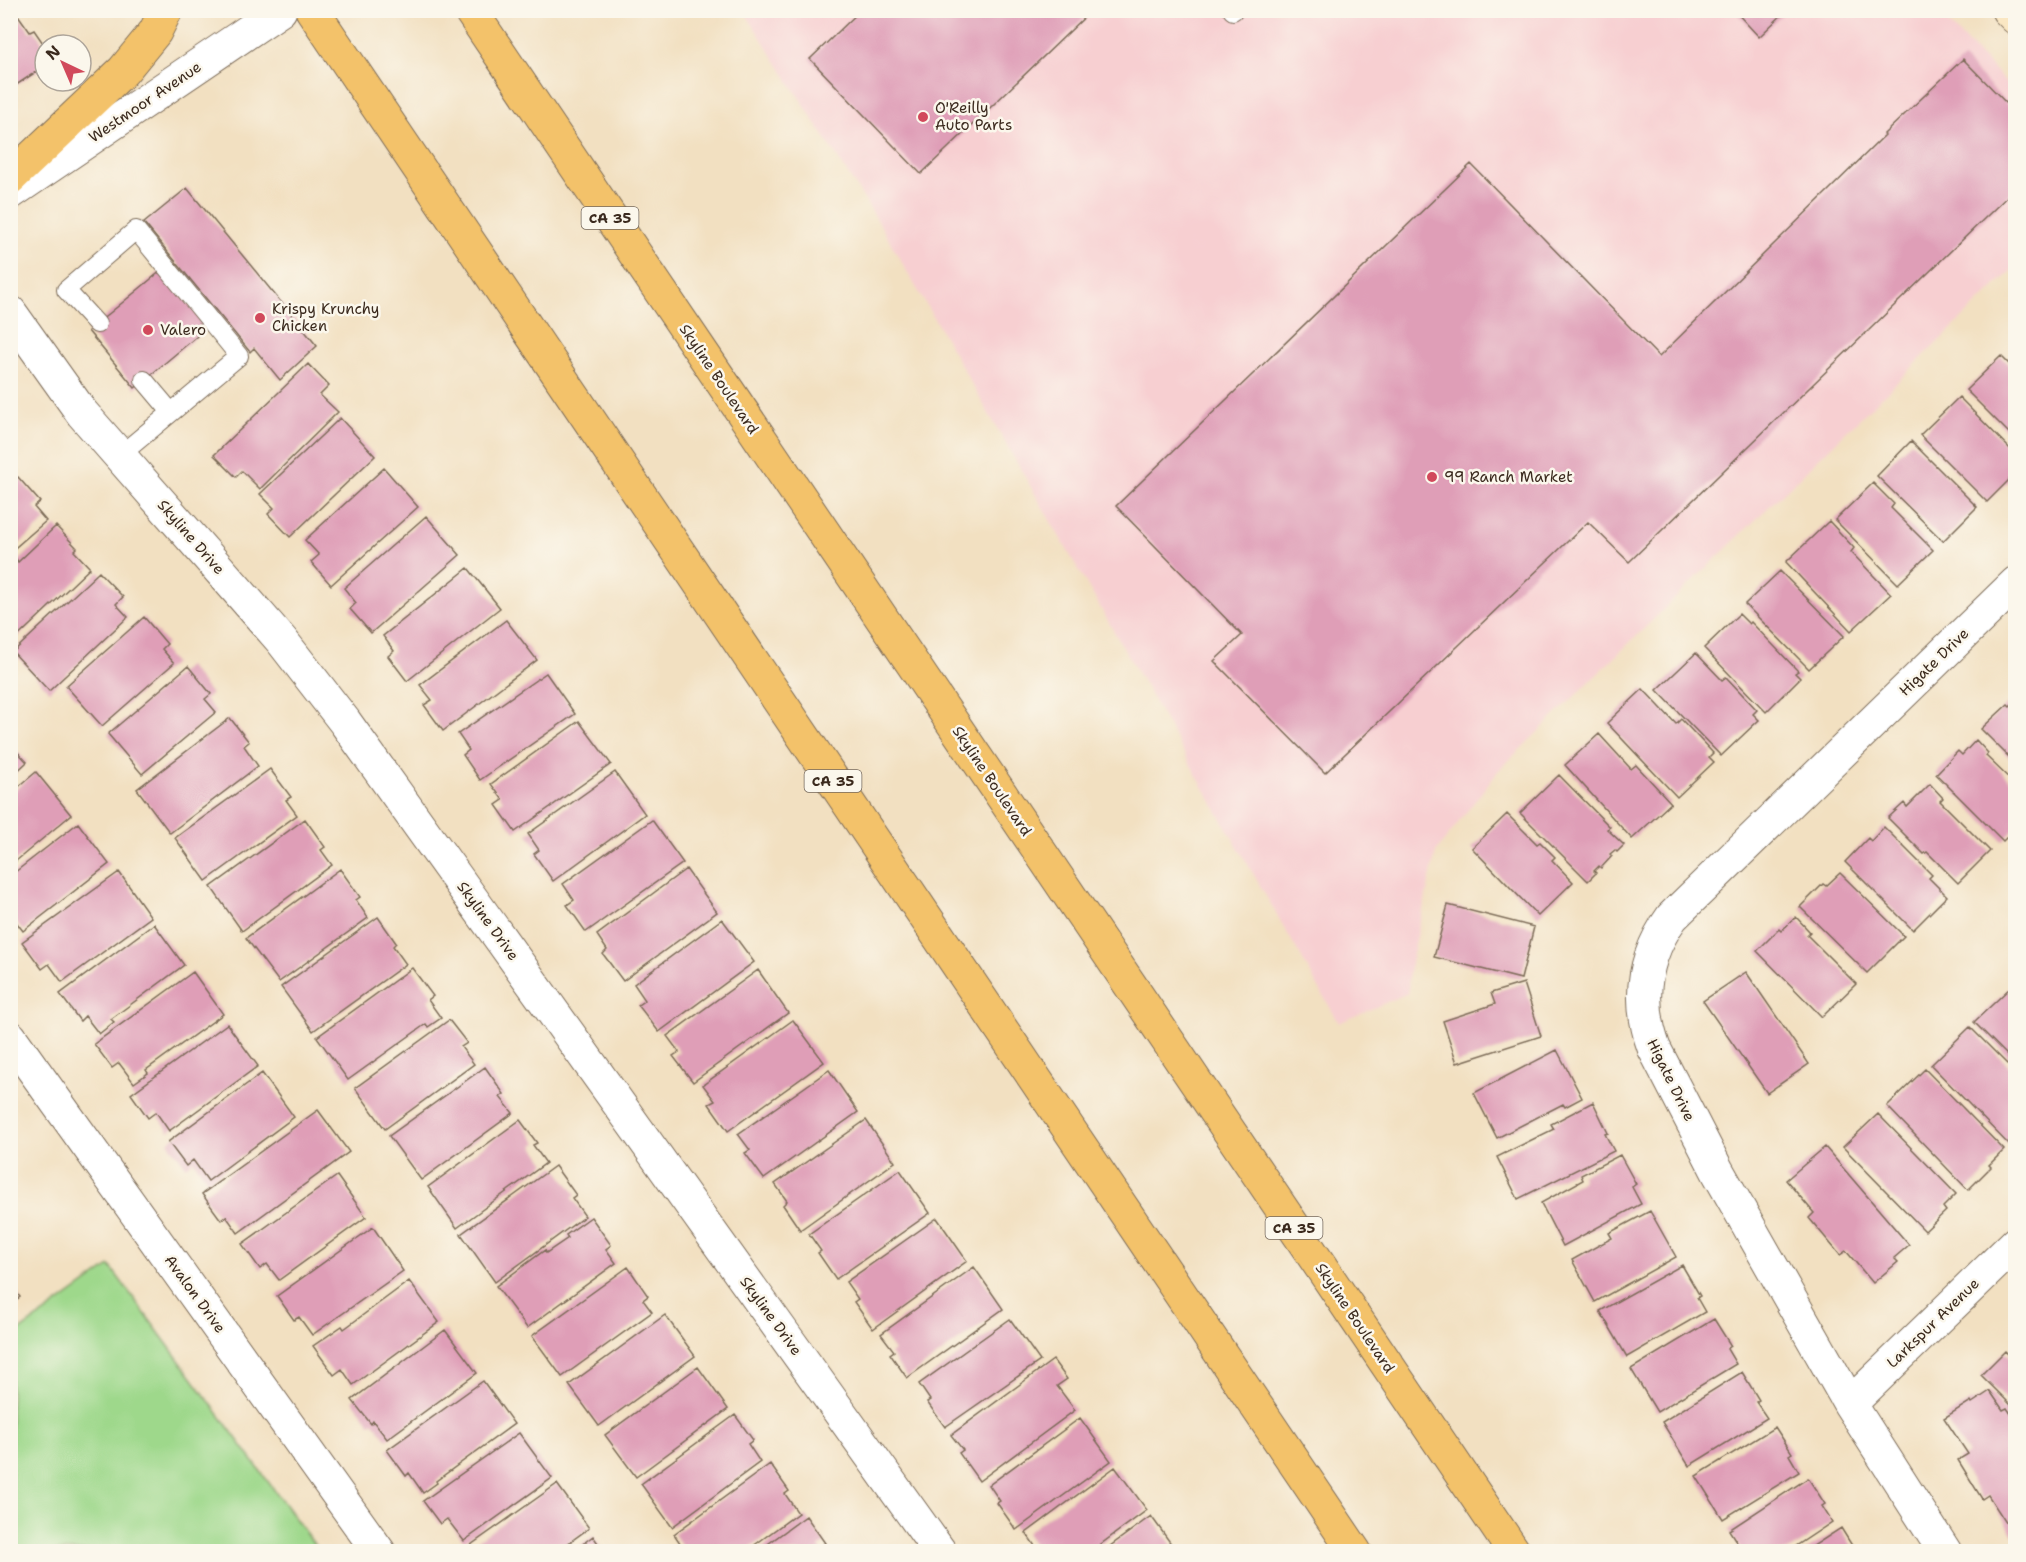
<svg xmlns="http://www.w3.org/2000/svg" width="2026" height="1562" viewBox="0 0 2026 1562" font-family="'Shantell Sans',sans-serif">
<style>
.built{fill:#f7cfd1}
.green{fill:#9ed88b;stroke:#6c8154;stroke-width:1.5}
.building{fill:#df9eb7}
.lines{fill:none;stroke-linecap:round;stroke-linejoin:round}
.lane-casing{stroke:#7b6a57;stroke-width:20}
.street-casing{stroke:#7b6a57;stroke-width:35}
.secondary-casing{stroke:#7b6a57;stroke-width:35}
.primary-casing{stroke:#7b6a57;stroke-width:35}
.lane{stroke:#fff;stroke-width:18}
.street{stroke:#fff;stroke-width:33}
.secondary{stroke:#fae7c3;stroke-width:33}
.primary{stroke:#f3c26a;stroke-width:33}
.poi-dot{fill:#d1495b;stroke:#fbf7ec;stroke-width:2}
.labels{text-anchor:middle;stroke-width:5;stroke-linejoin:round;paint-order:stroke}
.shield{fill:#fbf7ec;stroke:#75685c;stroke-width:1.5}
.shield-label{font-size:14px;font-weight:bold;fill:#3b2a1e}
.street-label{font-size:15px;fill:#3b2a1e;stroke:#fbf7ec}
.poi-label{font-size:15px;fill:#3b2a1e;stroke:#fbf7ec;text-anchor:start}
</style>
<rect width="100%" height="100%" fill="#fbf7ec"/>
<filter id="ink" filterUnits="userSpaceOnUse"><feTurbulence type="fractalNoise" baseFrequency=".0167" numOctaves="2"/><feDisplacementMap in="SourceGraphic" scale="12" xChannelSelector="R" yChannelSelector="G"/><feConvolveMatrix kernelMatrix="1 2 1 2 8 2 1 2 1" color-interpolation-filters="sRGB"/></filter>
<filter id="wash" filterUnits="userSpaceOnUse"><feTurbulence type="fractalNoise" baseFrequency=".008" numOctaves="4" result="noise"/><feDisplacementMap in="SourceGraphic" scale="24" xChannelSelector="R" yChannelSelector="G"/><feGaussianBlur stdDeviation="1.35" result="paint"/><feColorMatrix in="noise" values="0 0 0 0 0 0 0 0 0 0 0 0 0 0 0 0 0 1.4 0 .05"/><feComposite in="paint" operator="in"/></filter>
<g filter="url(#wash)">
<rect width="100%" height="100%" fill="#f2e0c1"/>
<path class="built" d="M744 11H1936L2015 91V267L1497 772 1436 852 1409 972 1408 993 1339 1023 878 221Z"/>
<path class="green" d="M110 1266 319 1551H11V1337Z"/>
<g id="blocks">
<path class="building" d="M861 10H1092L921 174 810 59Z
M1734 10H1787L1759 37Z
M18 15 30 32 34 30 45 46V66L10 89V20Z
M1963 59 2016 113V188L1629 562 1588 522 1325 773 1214 661 1242 635 1116 506 1471 164 1659 357 1885 135 1884 134Z
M187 188 317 346 280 380 254 348 250 352 144 223Z
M162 270 208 327 135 388 88 331Z
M2001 356 2016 371V440L1966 390Z
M308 364 329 386 320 395 338 412 260 489 242 471 236 477 214 455Z
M1959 397 2016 455V473L1987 502 1920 435Z
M340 418 375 456 290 537 268 514 274 508 260 494Z
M1911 441 1977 507 1943 541 1877 476Z
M384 468 418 507 331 585 311 562 319 555 305 540Z
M18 477 40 502 34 507 46 521 10 552V483Z
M1873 483 1894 504 1891 508 1933 550 1898 584 1835 520Z
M426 516 460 555 371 633 350 609 356 603 344 588Z
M1829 521 1854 548 1851 552 1891 594 1851 631 1786 562Z
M56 526 77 548 74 551 90 568 10 644V565L16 559 18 562Z
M468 568 500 608 407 681 388 656 394 651 383 636Z
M1780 571 1844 636 1809 669 1745 604Z
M99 572 123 597 116 604 128 617 49 691 13 652Z
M1739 614 1749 624 1751 622 1798 671 1795 673 1800 678 1766 712 1704 648Z
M144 617 167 644 162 649 174 663 102 726 66 686Z
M506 620 537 660 443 731 424 705 432 700 420 685Z
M1696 653 1722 680 1726 677 1757 710 1753 714 1759 720 1721 756 1657 690Z
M188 666 211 694 205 699 216 712 142 774 108 734Z
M546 673 575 714 480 780 463 755 469 750 458 734Z
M1643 689 1676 724 1681 719 1713 753 1709 757 1714 762 1677 797 1607 723Z
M2016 700V764L1981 729 2008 704 2010 706Z
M230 718 249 742 244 746 258 766 170 833 137 789Z
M579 721 611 764 515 832 496 805 503 800 491 784Z
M1599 734 1631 769 1636 765 1671 803 1632 839 1565 765Z
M1976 740 1988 753 1986 756 2016 785V828L2003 841 1936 774 1958 751 1962 755Z
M10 744 27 762 10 778Z
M270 769 291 797 286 800 297 815 206 881 175 838Z
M36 772 71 815 10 866V794Z
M615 772 645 814 553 881 534 854 539 850 528 834Z
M1559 775 1610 827 1607 829 1624 845 1617 852 1615 850 1610 854 1612 856 1601 868 1599 866 1594 871 1596 873 1588 881 1520 813Z
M1930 784 1943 798 1940 801 1990 851 1958 883 1927 852 1924 854 1888 818 1904 803 1907 807Z
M1507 814 1537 844 1540 842 1555 857 1552 860 1573 882 1538 916 1472 848Z
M305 819 325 847 321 850 332 865 242 931 211 887Z
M652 820 683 863 586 932 567 905 574 900 563 884Z
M78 823 109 864 23 931 10 914V876Z
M1884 827 1932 875 1929 878 1947 896 1913 930 1845 862 1868 838 1871 841Z
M340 869 360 897 356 900 368 918 279 982 246 938Z
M686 869 717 912 623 981 603 954 607 950 597 935Z
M119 872 151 917 62 982 49 964 42 969 22 942Z
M1840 873 1904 936 1867 973 1800 907 1823 884 1826 886Z
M1448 905 1534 927 1521 979 1434 957Z
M378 917 396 943 393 946 406 964 313 1031 281 987Z
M1796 917 1810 932 1807 935 1856 984 1822 1017 1757 951 1779 929 1781 931Z
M722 919 754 962 659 1032 638 1005 645 1000 634 984Z
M154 924 184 965 111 1019 114 1022 99 1034 85 1016 80 1021 60 994Z
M412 968 433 996 428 1000 441 1018 428 1027 426 1024 348 1080 317 1037Z
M758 970 788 1013 693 1082 673 1056 679 1052 667 1036Z
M193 972 223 1014 146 1070 148 1073 134 1083 119 1063 112 1068 94 1044Z
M1746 972 1809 1064 1767 1093 1703 1001Z
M1524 983 1541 1036 1457 1063 1443 1021 1495 1004 1491 993Z
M2011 987 2016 992V1064L1974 1022Z
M449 1020 467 1043 461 1047 474 1064 385 1129 355 1088Z
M793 1020 824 1062 728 1131 709 1104 715 1101 703 1085Z
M227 1024 258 1066 169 1131 156 1112 148 1118 131 1094Z
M1970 1027 2016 1073V1144L2012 1148 1931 1065Z
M1557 1050 1582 1098 1565 1107 1563 1104 1497 1138 1474 1093Z
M485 1067 504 1094 500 1097 513 1113 421 1180 389 1136Z
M1925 1069 2004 1150 1989 1165 1991 1167 1968 1190 1887 1106Z
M829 1070 858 1112 764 1179 745 1153 750 1150 738 1134Z
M262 1073 294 1117 208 1181 193 1160 186 1166 168 1142Z
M1593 1102 1608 1133 1605 1134 1614 1151 1518 1199 1497 1157 1554 1129 1551 1124Z
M318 1110 349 1152 238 1233 226 1216 221 1220 202 1194Z
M1878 1114 1956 1194 1943 1207 1946 1211 1925 1231 1843 1147Z
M520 1120 537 1143 533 1145 546 1163 457 1228 428 1187Z
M866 1120 895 1162 800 1230 783 1205 787 1201 775 1184Z
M1825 1147 1909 1245 1894 1258 1898 1262 1873 1283 1846 1251 1840 1255 1809 1218 1814 1213 1786 1180Z
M1620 1155 1636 1184 1632 1187 1641 1204 1563 1246 1541 1203 1583 1180 1581 1175Z
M555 1166 576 1195 572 1198 585 1216 495 1282 461 1234Z
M900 1170 930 1213 836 1279 818 1253 821 1251 809 1234Z
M337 1176 366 1217 279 1280 267 1264 260 1269 242 1244Z
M1650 1211 1676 1257 1595 1302 1572 1260 1612 1238 1609 1233Z
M591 1217 611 1245 606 1249 616 1263 527 1328 496 1286 545 1250 546 1253 568 1238 566 1235Z
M937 1218 967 1261 873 1329 854 1302 858 1299 846 1282Z
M373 1227 403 1271 312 1335 299 1317 294 1320 277 1296Z
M1682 1265 1700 1296 1697 1298 1705 1312 1627 1357 1600 1311Z
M628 1267 648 1296 643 1300 652 1312 562 1377 532 1336Z
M974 1267 1003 1309 907 1378 890 1354 894 1351 881 1334Z
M409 1281 439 1322 353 1385 342 1369 334 1375 313 1346 342 1326 344 1329Z
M10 1283 20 1297 10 1304Z
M665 1315 695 1356 599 1426 569 1385Z
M1010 1319 1040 1361 945 1427 927 1402 930 1400 919 1384Z
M1714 1319 1731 1346 1727 1349 1736 1364 1657 1412 1631 1369Z
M445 1330 477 1373 387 1439 373 1421 371 1424 352 1400Z
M2005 1351 2011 1357 2016 1353V1410L1981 1375Z
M1053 1360 1067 1379 1057 1386 1075 1410 979 1481 959 1453 963 1450 951 1435Z
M698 1367 728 1409 636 1477 605 1435Z
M1742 1372 1759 1400 1756 1402 1767 1418 1689 1466 1662 1422Z
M483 1381 514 1424 436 1481 437 1483 423 1493 409 1473 406 1476 387 1450Z
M1990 1391 2003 1410 2007 1408 2016 1421V1538L1988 1495 1982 1499 1958 1460 1968 1454 1944 1418 1971 1401 1972 1403Z
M735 1415 753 1440 748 1444 760 1462 672 1527 641 1484Z
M1080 1418 1111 1461 1016 1530 997 1503 1000 1501 989 1485Z
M1775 1427 1792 1453 1789 1455 1799 1472 1723 1519 1696 1476Z
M519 1433 552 1478 464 1541 447 1519 440 1524 423 1501Z
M770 1464 789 1491 785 1494 798 1513 745 1552H686L674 1534Z
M1115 1467 1147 1510 1090 1552H1039L1026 1533Z
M1808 1478 1825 1504 1822 1506 1832 1522 1787 1552H1743L1729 1530Z
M557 1484 589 1528 556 1552H461Z
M806 1516 825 1543 819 1547 823 1552H757Z
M1151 1516 1177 1552H1102Z
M1841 1528 1856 1552H1804Z
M593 1536 604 1552H572Z"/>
</g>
</g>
<g filter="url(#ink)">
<use href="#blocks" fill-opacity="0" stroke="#7b6a57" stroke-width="1.5"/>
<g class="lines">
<g class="lane-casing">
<path id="lane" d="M1232 10 1233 11
M97 324 66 290 136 230 239 356 119 456
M144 380 171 412"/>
</g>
<g class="street-casing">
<path id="street" d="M10 193 280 10
M10 312 82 413 282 641 345 722 940 1552
M10 1037 379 1552
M1850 1404 2016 1243
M1945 1552 1850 1404 1718 1172 1654 1048C1637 1001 1643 957 1672 917L2016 583"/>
</g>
<g class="secondary-casing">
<path id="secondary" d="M2008 10 2016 18"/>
</g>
<g class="primary-casing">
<path id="primary" d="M312 10 1355 1552
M470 10 1514 1552
M10 178 123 71 155 32 166 10"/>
</g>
<use href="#lane" class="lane"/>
<use href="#street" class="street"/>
<use href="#secondary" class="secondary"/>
<use href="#primary" class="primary"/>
</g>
</g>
<g class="poi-dot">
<circle cx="923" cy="117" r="6"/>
<circle cx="260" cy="318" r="6"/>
<circle cx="148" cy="330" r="6"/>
<circle cx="1432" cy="477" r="6"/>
</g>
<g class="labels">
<g class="shield">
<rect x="581.5" y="207" width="57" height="22" rx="4.5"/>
<rect x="804.5" y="770" width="57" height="22" rx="4.5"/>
<rect x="1265.5" y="1217" width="57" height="22" rx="4.5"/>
</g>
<g class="shield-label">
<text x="610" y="223">CA 35</text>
<text x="833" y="786">CA 35</text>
<text x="1294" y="1233">CA 35</text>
</g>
<g class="street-label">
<text transform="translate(145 102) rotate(-34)" y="5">Westmoor Avenue</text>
<text transform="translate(719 379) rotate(56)" y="5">Skyline Boulevard</text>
<text transform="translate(191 537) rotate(49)" y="5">Skyline Drive</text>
<text transform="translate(1934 662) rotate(-44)" y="5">Higate Drive</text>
<text transform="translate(992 781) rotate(56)" y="5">Skyline Boulevard</text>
<text transform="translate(488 921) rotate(54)" y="5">Skyline Drive</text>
<text transform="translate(1671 1080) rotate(64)" y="5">Higate Drive</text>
<text transform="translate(195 1294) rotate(54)" y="5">Avalon Drive</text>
<text transform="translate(771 1316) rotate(54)" y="5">Skyline Drive</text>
<text transform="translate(1355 1318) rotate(56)" y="5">Skyline Boulevard</text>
<text transform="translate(1933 1323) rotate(-44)" y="5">Larkspur Avenue</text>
</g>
<g class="poi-label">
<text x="935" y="113">O'Reilly<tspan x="935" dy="17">Auto Parts</tspan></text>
<text x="272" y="314">Krispy Krunchy<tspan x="272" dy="17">Chicken</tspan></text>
<text x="160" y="335">Valero</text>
<text x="1444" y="482">99 Ranch Market</text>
</g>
</g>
<rect width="2026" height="1562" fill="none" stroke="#fbf7ec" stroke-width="36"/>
<g transform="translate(63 63) rotate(316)"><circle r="28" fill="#fbf7ec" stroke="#aea59a" stroke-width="1.5"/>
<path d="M0-4.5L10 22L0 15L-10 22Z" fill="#d1495b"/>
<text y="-9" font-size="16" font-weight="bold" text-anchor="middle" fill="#3b2a1e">N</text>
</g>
</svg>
